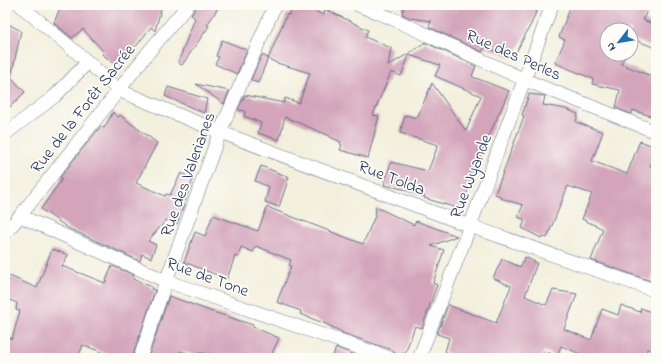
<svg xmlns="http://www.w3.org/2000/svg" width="661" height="363" viewBox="0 0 661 363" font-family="'Indie Flower',sans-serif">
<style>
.building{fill:#d3a4ba}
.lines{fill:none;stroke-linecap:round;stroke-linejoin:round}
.street-casing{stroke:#66728a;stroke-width:14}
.street{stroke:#fff;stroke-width:13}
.labels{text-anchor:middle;stroke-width:3.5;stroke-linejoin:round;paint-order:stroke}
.street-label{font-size:17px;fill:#1b2f5e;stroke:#fdfcf7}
</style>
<rect width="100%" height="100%" fill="#fdfcf7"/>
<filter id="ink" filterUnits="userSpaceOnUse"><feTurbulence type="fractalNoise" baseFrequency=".025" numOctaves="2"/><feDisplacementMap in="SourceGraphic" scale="8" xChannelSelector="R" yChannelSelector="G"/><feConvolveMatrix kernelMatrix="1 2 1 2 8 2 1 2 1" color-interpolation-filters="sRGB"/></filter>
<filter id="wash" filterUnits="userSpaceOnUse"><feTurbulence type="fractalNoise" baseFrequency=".012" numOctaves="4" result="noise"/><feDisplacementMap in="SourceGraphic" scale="16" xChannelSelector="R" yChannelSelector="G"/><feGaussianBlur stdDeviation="0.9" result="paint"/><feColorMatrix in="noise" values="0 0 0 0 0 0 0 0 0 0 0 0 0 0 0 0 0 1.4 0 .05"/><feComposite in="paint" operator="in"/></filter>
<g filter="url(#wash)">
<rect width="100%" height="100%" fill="#f2efdc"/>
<g id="blocks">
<path class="building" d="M61 5H162L155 31 151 27 121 66 117 62 115 64 102 54 104 52 83 29 72 38 54 23Z
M198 5H220L207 25 209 26 182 65 178 63 195 18 191 15Z
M293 5H299L324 15 325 9 368 30 365 37 391 48 388 66 424 44V42L476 66 472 76 473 77 509 91 485 145 484 144 465 198 460 209 424 198 425 197 403 189 384 185 391 162 428 171 438 145 400 133 405 115 417 118 432 83 466 131 481 96 435 76 440 65 409 55 401 76 391 72 373 115 379 116 368 158 340 150 342 145 340 144 341 142 330 137V136L285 117 279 140 258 133 261 123 244 116 245 111 238 110 245 95 284 103 285 98 299 103 310 73 277 63 268 59 287 14 289 15Z
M404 5H446L456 9 458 5H539L531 24 513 58 485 47 482 52 429 27 431 21 410 18 402 14Z
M571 5H649L643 20 656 25V48L632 39 631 42V30H607V54H626L621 64 656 78V118L633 110 631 114 616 108 620 90 592 84 593 79 555 63 565 40 559 37Z
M5 22 21 31 11 77 25 92 5 112Z
M222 40 247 50 237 74 215 64 219 57 216 56Z
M262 55 268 58 258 83 251 80Z
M196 84 229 91 224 104Z
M168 87 207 99 204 113 165 96Z
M529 94 545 96 543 105 566 109 578 114 576 122 603 132 592 161 627 174 640 141 656 147V152L650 166 656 168V265L651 281 591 260 603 229 582 219 592 194 568 186 547 238 542 236 541 238 522 228 525 220 518 217 523 205 500 198V196L495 194 524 116 522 115Z
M113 112 118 117 120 115 157 143 136 183 165 196 166 194 170 195 181 173 193 179 177 224 166 220 148 241 156 245 151 258 142 254 140 261 68 228 41 209 62 179 60 177 101 126 104 128Z
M261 166 289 177 279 207 265 202 269 187 255 181Z
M267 207 363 244 375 216 376 207 414 225 416 221 457 236 431 246 444 250 433 283 437 285 422 328 415 326 405 354 402 353 401 358H397L395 353 392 350 342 333V332L326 324 300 314 301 311 277 302 291 266H289L291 260 256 246 253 252 241 247 238 257 235 256 227 279 184 262 195 232 205 236 213 215 258 231Z
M52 249 68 255 62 266 105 283 112 266 134 275 133 279 152 287 151 289 155 290 132 358H106L107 354 83 345 78 358H5V336L12 339 20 311 16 310 17 303 5 298V274L37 288Z
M525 257 537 263 525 296 546 305 553 290 577 294 564 329 591 340 602 309 618 315 621 305 640 312 641 308 656 314V341L654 351 647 349 644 358H590L561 346 557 356 544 351 541 358H462L445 352 449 338 437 334 448 305 496 323 511 286 493 278 502 259 520 267Z
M169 296 210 311 253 325V327L279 338 270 358H228L219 355 197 352 196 355 180 351 177 358H148Z
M336 348 364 358H332Z"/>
</g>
</g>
<g filter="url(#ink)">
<use href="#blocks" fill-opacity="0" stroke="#66728a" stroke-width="1"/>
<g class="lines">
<g class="street-casing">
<path id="street" d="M20 5 88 62 118 90 220 132 470 226 656 291
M358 5 391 18 525 80 656 132
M5 134 55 96 88 62
M20 216 166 281 389 358
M5 233 20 216 147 54 188 5
M140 358 166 281 220 132 275 5
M419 358 470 226 552 5"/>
</g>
<use href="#street" class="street"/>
</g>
</g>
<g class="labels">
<g class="street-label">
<text transform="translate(514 54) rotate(24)" y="6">Rue des Perles</text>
<text transform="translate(82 108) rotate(-52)" y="6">Rue de la Forêt Sacrée</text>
<text transform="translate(187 174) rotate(-70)" y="6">Rue des Valerianes</text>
<text transform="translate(470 176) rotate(-69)" y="6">Rue Wyande</text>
<text transform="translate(392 177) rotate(21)" y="6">Rue Tolda</text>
<text transform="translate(208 276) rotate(20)" y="6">Rue de Tone</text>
</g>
</g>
<rect width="661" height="363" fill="none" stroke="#fdfcf7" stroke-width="20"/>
<g transform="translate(619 42) rotate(239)"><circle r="19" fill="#fdfcf7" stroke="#a3aaba"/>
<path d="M0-3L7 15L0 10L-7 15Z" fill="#1f6fb2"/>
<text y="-6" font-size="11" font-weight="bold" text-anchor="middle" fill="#1b2f5e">N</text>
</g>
</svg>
